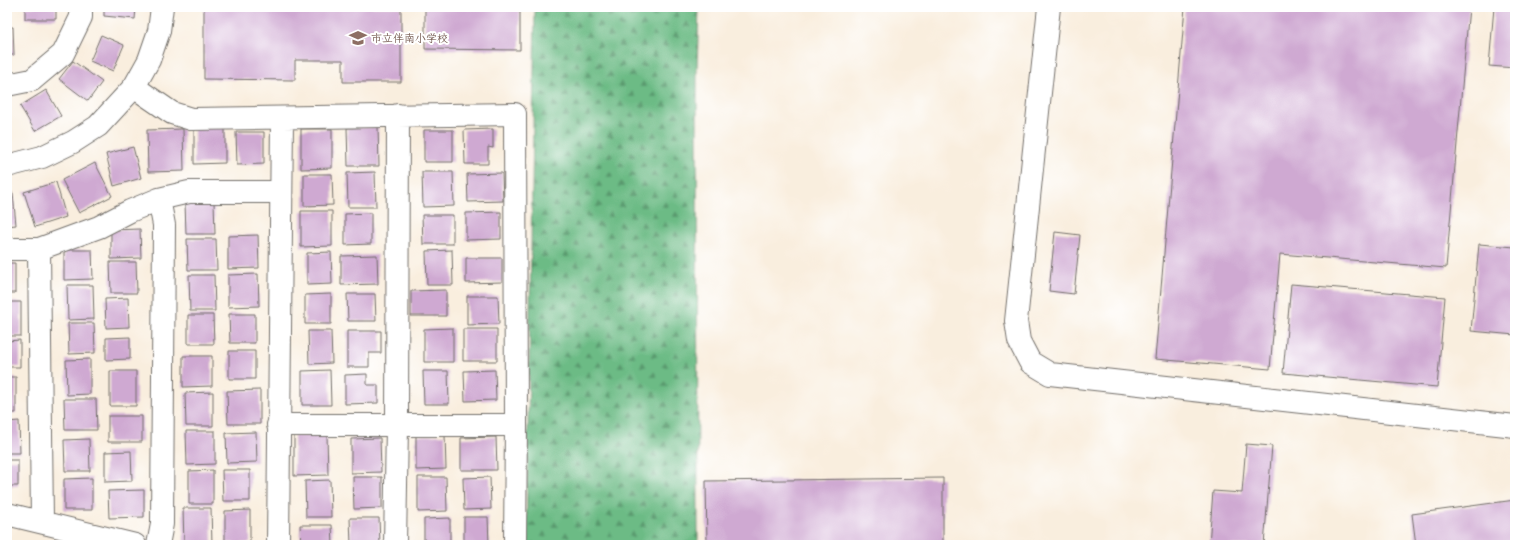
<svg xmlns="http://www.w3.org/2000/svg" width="1522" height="552" viewBox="0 0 1522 552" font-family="Delius,'Klee One',sans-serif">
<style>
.forest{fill:url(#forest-firs);stroke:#4c7358}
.building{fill:#cfa9d2}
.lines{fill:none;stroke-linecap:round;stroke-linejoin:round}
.minor-casing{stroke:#736f6a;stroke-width:24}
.tertiary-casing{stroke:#736f6a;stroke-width:24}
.minor{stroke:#fff;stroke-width:22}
.tertiary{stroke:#fff;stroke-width:22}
.labels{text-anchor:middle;stroke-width:4;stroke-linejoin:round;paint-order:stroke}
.education-label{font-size:11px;font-weight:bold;fill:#785e54;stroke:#fff;text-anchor:start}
</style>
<defs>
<pattern id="forest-firs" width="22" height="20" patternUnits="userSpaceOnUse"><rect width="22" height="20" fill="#6cbb85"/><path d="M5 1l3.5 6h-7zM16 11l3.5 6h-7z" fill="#59986d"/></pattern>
</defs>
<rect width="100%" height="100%" fill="#fff"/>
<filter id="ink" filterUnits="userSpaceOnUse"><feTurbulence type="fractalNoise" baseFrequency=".025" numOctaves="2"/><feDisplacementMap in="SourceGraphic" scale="8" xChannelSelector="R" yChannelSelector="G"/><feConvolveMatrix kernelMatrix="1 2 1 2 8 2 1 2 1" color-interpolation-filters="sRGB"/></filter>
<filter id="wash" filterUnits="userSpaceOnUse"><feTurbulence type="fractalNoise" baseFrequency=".012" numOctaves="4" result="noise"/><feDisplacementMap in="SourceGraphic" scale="16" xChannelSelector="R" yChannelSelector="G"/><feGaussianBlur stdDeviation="0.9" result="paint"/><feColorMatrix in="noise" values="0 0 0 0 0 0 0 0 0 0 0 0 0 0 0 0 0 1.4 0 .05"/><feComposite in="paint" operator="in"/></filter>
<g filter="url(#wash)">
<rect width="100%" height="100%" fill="#f9eede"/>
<path class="forest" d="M535 7H699L697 68 698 545H526Z"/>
<g id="blocks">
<path class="building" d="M7 7H10V16H7Z
M25 7H56V19H25Z
M104 7H136L135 19 104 16Z
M204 7H401V82H343V60H295V80L204 79Z
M425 7H520V50L425 49Z
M1185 7H1469L1446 268 1280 254 1270 369 1155 359Z
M1494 7H1515V68L1489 66Z
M7 27H13L14 55H7Z
M101 35 124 45 113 71 90 61Z
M73 61 102 82 88 101 59 79Z
M46 90 61 116 35 131 20 106Z
M7 122 10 140H7Z
M378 127 379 166H348L347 128Z
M194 128H225V163L194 164Z
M183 129 184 171 148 172 147 130Z
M301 129H332V168L301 169Z
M493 129V148L488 147V164H465L464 130Z
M424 130H453V162H424Z
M236 132H264V164L237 165Z
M133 147 141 178 114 186 106 154Z
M95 163 112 196 79 213 62 180Z
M375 172 376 207H348L347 173Z
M422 172H453L454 206 423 207Z
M502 173 503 201 468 202 467 174Z
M304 174H332L333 205 304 206Z
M56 182 66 217 35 227 24 192Z
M13 193 16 225 7 226V194Z
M185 202H214L215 234H186Z
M301 211H332V246L301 247Z
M501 212V239L466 240V213Z
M371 213V244L345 245V214Z
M422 215H453V244H423Z
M140 229 141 258 111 259V230Z
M1055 232 1080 235 1074 294 1049 291Z
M258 235 259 268 228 269V236Z
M187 239H216L217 270H188Z
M1479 244 1515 247V335L1471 331Z
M64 250H92L93 279 64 280Z
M452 250 453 285H427L426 251Z
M331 252 332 284 307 285V253Z
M377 255 378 284 341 285V256Z
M466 258H502V282L466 283Z
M110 262H136L137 293H111Z
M7 263H15V293H7Z
M258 274 259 306 228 307V275Z
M189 275H214L215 311H190Z
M1291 284 1445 297 1437 387 1283 373Z
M67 285H93L94 319 68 320Z
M446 290V316H411V291Z
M331 294V324H305V295Z
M347 294H375L376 321H348Z
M467 296H498L499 324 467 325Z
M128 298 129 327 106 328 105 299Z
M7 302H21V336H7Z
M229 314H255V343H230Z
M188 315H213L214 344H188Z
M68 323H94L95 353 69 354Z
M453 328V362H424V329Z
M463 329H497V361H463Z
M308 331H331L332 363 309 364Z
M347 331H381V353H369V367H347Z
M130 337V359L106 360V338Z
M20 340V367H7V341Z
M229 351H255V379H229Z
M183 356H212V386L183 387Z
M90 359V394L67 395 66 360Z
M330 370 331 405H302V371Z
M495 370 496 400 465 401 464 371Z
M110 371H136V406H110Z
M423 371H448L449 404H424Z
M367 374V385H378V403L345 404V375Z
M7 377H16V413H7Z
M260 390V424H228L227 391Z
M213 392V426H186L185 393Z
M64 399H96L97 430H65Z
M108 416H142V442H108Z
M19 421 20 453H7V422Z
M186 431H215V464L187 465Z
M256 432 257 462 227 463 226 433Z
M327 435 328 475 294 476V436Z
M445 435 446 469 416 470V436Z
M496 437 497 470H461V438Z
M380 438 381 472 351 473V439Z
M89 439 90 471H65L64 440Z
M1246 444 1272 446 1264 545H1209L1213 491 1242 493Z
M131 451 132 481 105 482V452Z
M7 460H18V486H7Z
M213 470V504H189V471Z
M222 470H250V501H223Z
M353 477H382V508L354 509Z
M418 477H446L447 511 418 512Z
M490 477 491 509 464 510 463 478Z
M92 478V510H64V479Z
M943 478V545H707L706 481Z
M330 480 331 517H306L305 481Z
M144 490V517L109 518 108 491Z
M1515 500V545H1416L1412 514Z
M183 508H211L212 545H184Z
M250 510V543H225V511Z
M464 517H488L489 545H464Z
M350 518H379L380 545H351Z
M450 518V545H424V519Z
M300 525H332L333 545H301Z"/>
</g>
</g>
<g filter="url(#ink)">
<use href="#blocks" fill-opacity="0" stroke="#736f6a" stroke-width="1"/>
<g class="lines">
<g class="minor-casing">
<path id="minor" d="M7 85 32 80 63 54 81 17V7
M134 87 172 113 191 119 515 114 516 425 515 545
M7 249H39L99 227 130 211 159 199 189 192H280
M39 249 42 521
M278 425H516
M7 514 135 545
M158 545 162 524 164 225 159 199
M278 545 282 118
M395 545 397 426 398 115"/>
</g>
<g class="tertiary-casing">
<path id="tertiary" d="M1049 7 1016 321 1019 341 1030 362 1050 374 1515 426
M7 166 42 157 73 142 98 126 134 87 149 60 159 31 162 7"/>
</g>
<use href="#minor" class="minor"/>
<use href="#tertiary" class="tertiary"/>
</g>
</g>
<defs>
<g id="school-bare" transform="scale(1.38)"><path d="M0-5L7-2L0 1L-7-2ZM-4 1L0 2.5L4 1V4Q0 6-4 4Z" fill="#8d6e63" stroke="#fff" stroke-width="2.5" paint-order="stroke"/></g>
</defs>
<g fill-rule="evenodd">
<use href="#school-bare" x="358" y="38"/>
</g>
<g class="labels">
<g class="education-label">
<text x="371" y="42">市立伴南小学校</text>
</g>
</g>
<rect width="1522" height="552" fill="none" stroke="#fff" stroke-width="24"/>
</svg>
